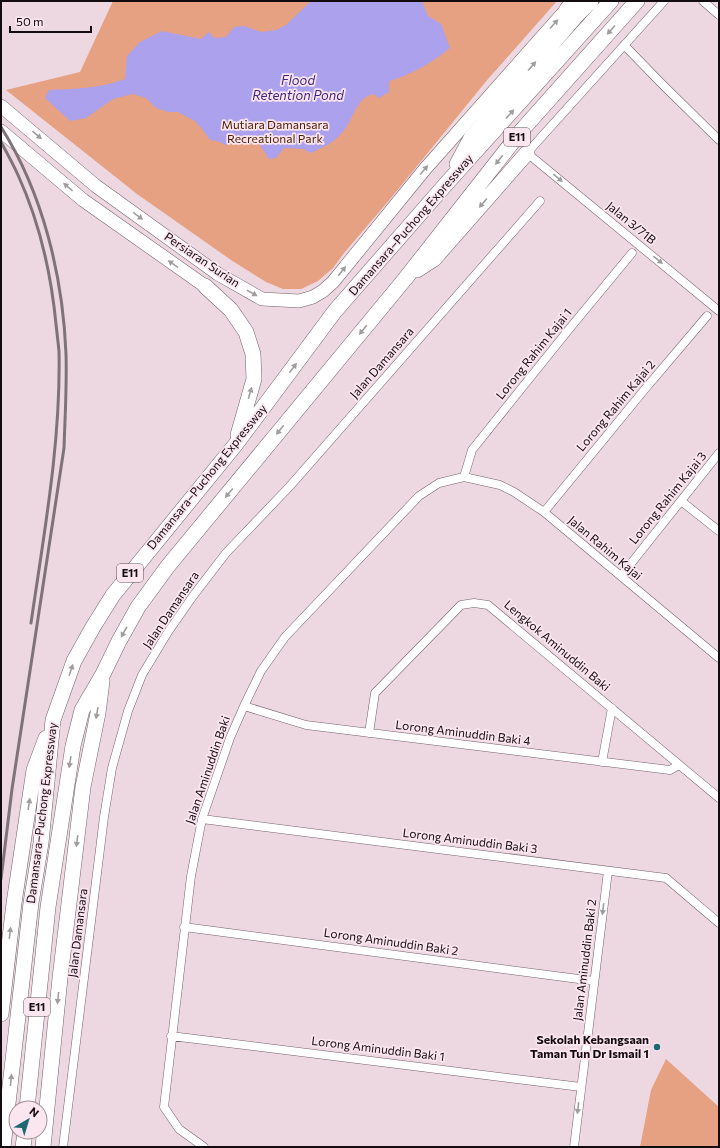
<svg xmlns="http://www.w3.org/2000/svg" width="720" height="1148" viewBox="0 0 720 1148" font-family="Commissioner,sans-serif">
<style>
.green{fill:#e5a181}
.water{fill:#aca1ec}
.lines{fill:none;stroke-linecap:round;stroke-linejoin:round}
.minor-casing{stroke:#74616a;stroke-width:9}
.primary-casing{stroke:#74616a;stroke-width:14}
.motorway-casing{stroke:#74616a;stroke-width:16}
.minor{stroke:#fff;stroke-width:8}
.primary{stroke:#fff;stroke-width:13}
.motorway{stroke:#fff;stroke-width:15}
.rail{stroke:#807279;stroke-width:3}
.oneway{fill:#a09d9f}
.poi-dot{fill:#1d6970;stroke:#fbe5ef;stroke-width:1.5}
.labels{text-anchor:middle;stroke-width:3.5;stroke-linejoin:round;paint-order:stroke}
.shield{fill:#fbe5ef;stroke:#584c52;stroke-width:1}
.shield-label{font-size:11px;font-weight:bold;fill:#120b0f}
.park-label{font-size:12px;fill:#4b1b00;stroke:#fbe5ef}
.street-label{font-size:12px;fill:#120b0f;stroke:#fbe5ef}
.poi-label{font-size:12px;font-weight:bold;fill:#120b0f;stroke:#fbe5ef;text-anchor:end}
.water-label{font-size:13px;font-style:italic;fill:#3d257b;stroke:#fbe5ef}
</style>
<rect width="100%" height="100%" fill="#edd8e2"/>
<path class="green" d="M113 1H557L488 79 391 198 344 253 333 268 318 281 301 289H283L266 282 231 260 137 194 6 90 80 72Z
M666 1059 719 1107V1147H640L651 1090Z"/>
<path class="water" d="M311 1H422L428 16 441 24 450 48C433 62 411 75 389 81V92L379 98 373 94C357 98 354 116 345 129 337 141 323 148 310 153L304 149 284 148 276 158 269 159 260 145 253 140 240 138 232 140 226 145 217 141 210 140 202 129 195 121 187 117 178 112H168L156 108 146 98 133 94 113 99 86 118 70 121 45 98 49 90C75 89 101 88 125 79L127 56 140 42 162 31 201 39 209 32 214 38 226 37 234 27 244 26 261 32 276 30 286 25Z"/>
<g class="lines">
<g class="minor-casing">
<path id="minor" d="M664 1 527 153 719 311
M703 1 719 15
M624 45 662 84 719 140
M464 477 472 450 570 328 632 253
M681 501 719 531
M544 512 645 389 707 316
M621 576 719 453
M244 706 306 725 670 770 679 765
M369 733 375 693 461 605 474 603 488 605 719 798
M602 762 612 708
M202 819 666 878 719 923
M184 927 594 981
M171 1036 581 1087
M63 1147 104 817 112 768 128 711 142 675 168 632 193 596 226 553 290 486 540 201
M204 1147 179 1129 164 1107 191 876 202 819 230 738 244 706 261 671 285 637 419 496 439 483 464 477 500 485 514 492 544 512 719 658
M574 1147 608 871"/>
</g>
<g class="primary-casing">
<path id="primary" d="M1 106 96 186 218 274 262 299 299 301 313 297 323 291 333 282 425 169 574 1
M1 131 83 200 205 286"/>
</g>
<g class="motorway-casing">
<path id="motorway" d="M567 9 576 1
M457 164 471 138 576 16 591 1
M417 270 434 259 527 153
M205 286 231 310 246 332 253 354 254 379 238 435
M1 1014 14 903 34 770 46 738
M27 1108 48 907 73 746 82 710 103 674 119 641 138 607 168 566 405 279 522 130 637 1
M3 1147 31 903 41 843 53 720 74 661 93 627 113 595 236 444 335 311 446 184 611 1
M23 1147 25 1132
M43 1147 60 978 83 787 98 713 102 681"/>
</g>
<use href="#minor" class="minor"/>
<use href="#primary" class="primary"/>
<use href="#motorway" class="motorway"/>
<path class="rail" d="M1 127C43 193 63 277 66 354 67 385 65 417 64 448L12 789 1 879
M1 142C7 153 13 164 18 175 39 221 51 273 56 324 57 333 58 342 59 351 61 442 44 533 31 623"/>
</g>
<defs><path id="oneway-solid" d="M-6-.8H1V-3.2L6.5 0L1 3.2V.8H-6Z"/></defs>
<g class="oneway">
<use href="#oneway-solid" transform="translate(554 24) rotate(-48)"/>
<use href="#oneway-solid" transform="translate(611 30) rotate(132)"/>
<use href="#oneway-solid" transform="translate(532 66) rotate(-49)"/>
<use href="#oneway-solid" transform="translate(510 114) rotate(-48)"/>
<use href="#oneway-solid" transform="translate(37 135) rotate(40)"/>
<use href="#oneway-solid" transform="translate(499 160) rotate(128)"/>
<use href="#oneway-solid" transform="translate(424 170) rotate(-50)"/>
<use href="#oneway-solid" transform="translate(558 178) rotate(39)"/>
<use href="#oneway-solid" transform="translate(68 187) rotate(-140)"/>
<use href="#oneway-solid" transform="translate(483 203) rotate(131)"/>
<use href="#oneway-solid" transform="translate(138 216) rotate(36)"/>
<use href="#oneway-solid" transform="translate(658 260) rotate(39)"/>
<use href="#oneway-solid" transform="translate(173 264) rotate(-145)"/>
<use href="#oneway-solid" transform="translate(342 271) rotate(-51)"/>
<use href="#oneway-solid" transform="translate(252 293) rotate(29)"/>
<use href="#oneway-solid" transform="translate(363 330) rotate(129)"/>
<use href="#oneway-solid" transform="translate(293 368) rotate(-53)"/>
<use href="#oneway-solid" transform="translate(250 393) rotate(-74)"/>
<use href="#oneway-solid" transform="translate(280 430) rotate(129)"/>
<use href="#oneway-solid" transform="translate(229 493) rotate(130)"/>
<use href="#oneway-solid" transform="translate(124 632) rotate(119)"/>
<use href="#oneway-solid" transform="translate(71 670) rotate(-71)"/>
<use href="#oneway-solid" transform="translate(97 713) rotate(100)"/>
<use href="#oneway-solid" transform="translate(70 762) rotate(99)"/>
<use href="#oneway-solid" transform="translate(29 804) rotate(-81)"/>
<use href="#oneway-solid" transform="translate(77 841) rotate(97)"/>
<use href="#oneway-solid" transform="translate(603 909) rotate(97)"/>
<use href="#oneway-solid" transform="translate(10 933) rotate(-83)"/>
<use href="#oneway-solid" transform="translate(58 998) rotate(96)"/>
<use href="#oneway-solid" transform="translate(11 1080) rotate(-84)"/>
<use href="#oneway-solid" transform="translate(578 1108) rotate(97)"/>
</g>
<circle class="poi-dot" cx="657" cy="1047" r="4"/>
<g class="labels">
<g class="shield">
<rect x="504" y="128" width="26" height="18" rx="3"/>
<rect x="117" y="564" width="26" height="18" rx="3"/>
<rect x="24" y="998" width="26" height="18" rx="3"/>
</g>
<g class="shield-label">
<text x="517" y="141">E11</text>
<text x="130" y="577">E11</text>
<text x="37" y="1011">E11</text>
</g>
<g class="park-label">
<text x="275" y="129">Mutiara Damansara<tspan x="275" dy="14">Recreational Park</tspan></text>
</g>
<g class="street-label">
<text transform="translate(631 223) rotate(39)" y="4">Jalan 3/71B</text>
<text transform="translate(411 225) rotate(-49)" y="4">Damansara–Puchong Expressway</text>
<text transform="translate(202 260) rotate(34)" y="4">Persiaran Surian</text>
<text transform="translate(534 354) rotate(-51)" y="4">Lorong Rahim Kajai 1</text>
<text transform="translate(382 363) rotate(-49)" y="4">Jalan Damansara</text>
<text transform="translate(616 406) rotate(-50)" y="4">Lorong Rahim Kajai 2</text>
<text transform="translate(207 477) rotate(-51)" y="4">Damansara–Puchong Expressway</text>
<text transform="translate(668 498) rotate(-51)" y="4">Lorong Rahim Kajai 3</text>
<text transform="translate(605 548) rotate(40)" y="4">Jalan Rahim Kajai</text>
<text transform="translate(171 610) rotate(-56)" y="4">Jalan Damansara</text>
<text transform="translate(557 646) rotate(40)" y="4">Lengkok Aminuddin Baki</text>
<text transform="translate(463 733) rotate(7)" y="4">Lorong Aminuddin Baki 4</text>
<text transform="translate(208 770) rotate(-71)" y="4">Jalan Aminuddin Baki</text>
<text transform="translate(42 813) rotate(-83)" y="4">Damansara–Puchong Expressway</text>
<text transform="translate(470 841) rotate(7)" y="4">Lorong Aminuddin Baki 3</text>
<text transform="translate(78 933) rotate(-83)" y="4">Jalan Damansara</text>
<text transform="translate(391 942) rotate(8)" y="4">Lorong Aminuddin Baki 2</text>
<text transform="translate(585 960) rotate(-83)" y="4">Jalan Aminuddin Baki 2</text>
<text transform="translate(378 1049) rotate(7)" y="4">Lorong Aminuddin Baki 1</text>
</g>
<g class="poi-label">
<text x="649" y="1044">Sekolah Kebangsaan<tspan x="649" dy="14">Taman Tun Dr Ismail 1</tspan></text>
</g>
<g class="water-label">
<text x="298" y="85">Flood<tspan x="298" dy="15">Retention Pond</tspan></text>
</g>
</g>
<rect width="720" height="1148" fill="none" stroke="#120b0f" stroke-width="4"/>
<g transform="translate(28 1120) rotate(38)"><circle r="19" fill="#fbe5ef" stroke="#9e8e95"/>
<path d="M0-3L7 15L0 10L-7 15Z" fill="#1d6970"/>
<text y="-6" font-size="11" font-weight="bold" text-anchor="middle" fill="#120b0f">N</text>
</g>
<path d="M10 26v6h81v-6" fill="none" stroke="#120b0f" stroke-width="2"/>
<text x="16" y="26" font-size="12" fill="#120b0f" stroke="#fbe5ef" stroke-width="3" paint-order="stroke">50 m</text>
</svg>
